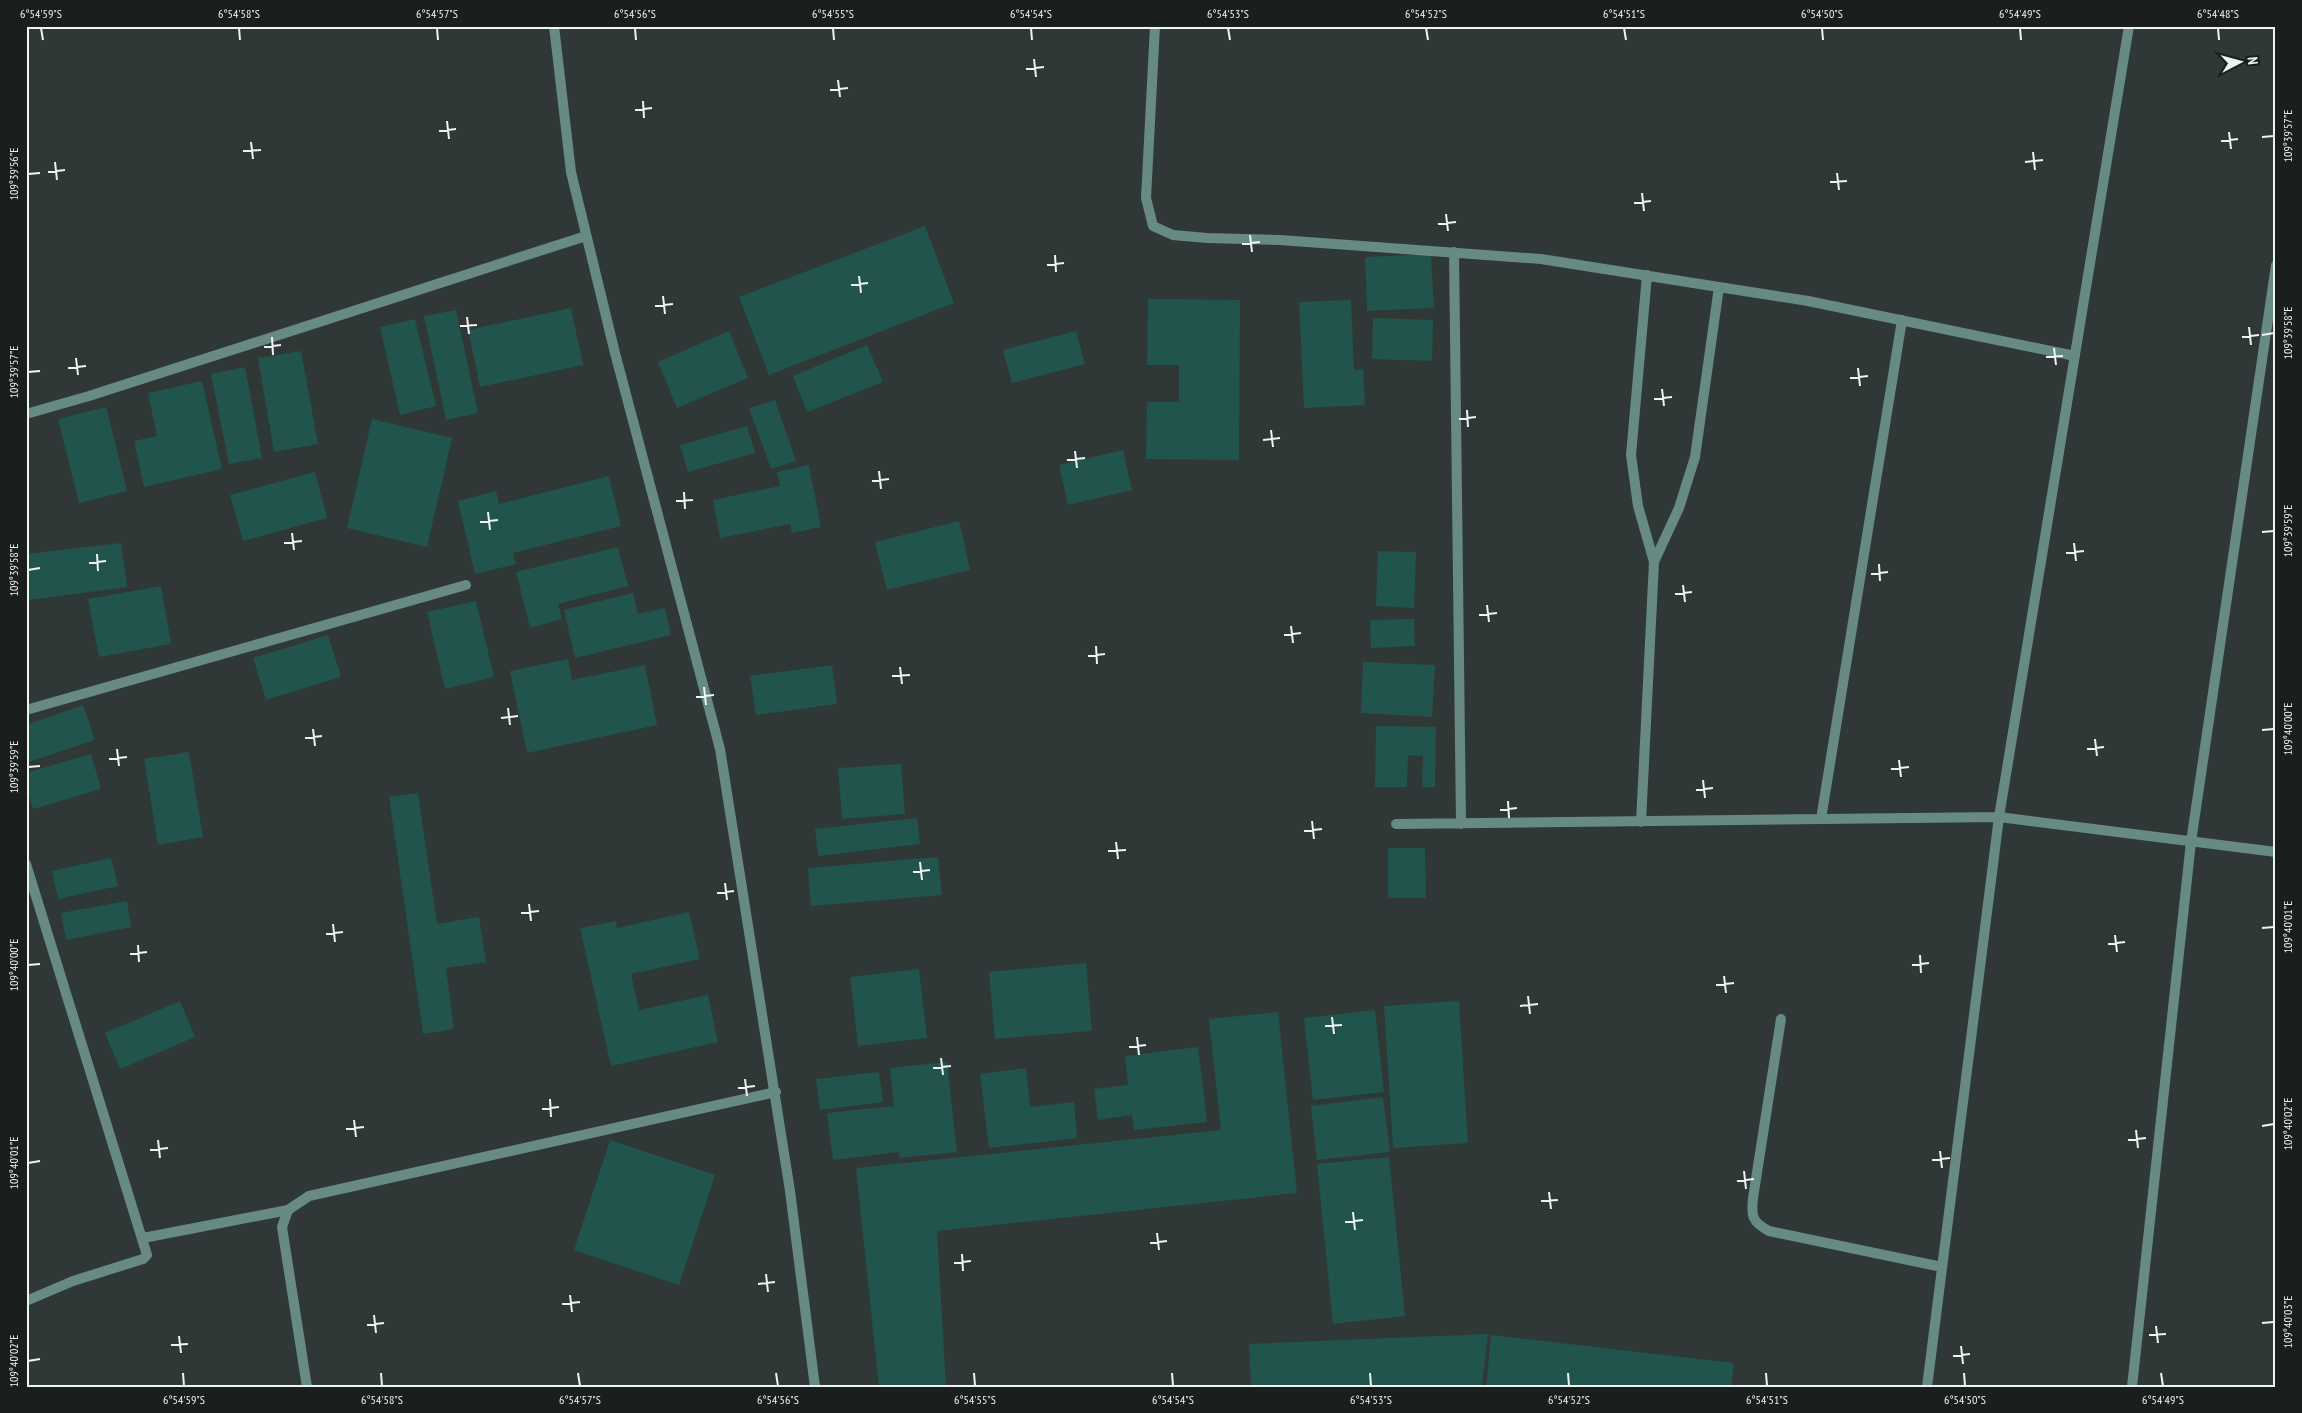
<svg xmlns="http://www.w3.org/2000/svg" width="2302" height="1413" viewBox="0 0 2302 1413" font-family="'PT Sans Narrow',sans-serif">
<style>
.building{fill:#21544c}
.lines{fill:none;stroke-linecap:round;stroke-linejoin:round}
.street{stroke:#678b84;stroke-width:10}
.ticks{fill:none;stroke:#eef4f3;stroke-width:2}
.neatline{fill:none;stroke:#eef4f3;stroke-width:2}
.ticks-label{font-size:12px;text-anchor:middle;fill:#eef4f3}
</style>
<rect width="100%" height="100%" fill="#2f3836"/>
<path class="building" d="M925 226 954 303 769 375 739 297Z
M1431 254 1434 308 1367 311 1365 257Z
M1148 299 1240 300 1239 460 1146 459 1147 402H1179V365H1147Z
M1351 300 1354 370 1363 369 1365 405 1304 408 1299 302Z
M571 308 583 365 480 387 468 330Z
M456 310 478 413 446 420 424 316Z
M1373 318 1433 320 1432 361 1372 359Z
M415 319 436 406 400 415 380 327Z
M729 331 748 378 677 408 658 362Z
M1076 331 1085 364 1012 383 1003 350Z
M867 345 883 382 807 412 793 376Z
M301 351 318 444 274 452 258 358Z
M245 367 262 458 229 464 211 374Z
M202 381 222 469 144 487 134 441 157 436 148 393Z
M775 400 796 461 771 469 749 408Z
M106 407 127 491 79 503 58 419Z
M372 419 452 438 427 547 347 528Z
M747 426 755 453 688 472 680 445Z
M1123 450 1132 490 1068 505 1059 465Z
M809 465 821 527 792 533 790 524 720 538 713 500 780 486 777 472Z
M315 472 327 518 243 541 230 495Z
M609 476 621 526 513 553 516 564 475 574 458 501 496 491 499 504Z
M959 521 970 570 887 590 875 542Z
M121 543 127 587 29 600 26 554Z
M618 547 628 586 558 604 562 619 530 628 516 572Z
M1378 551 1416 552 1414 608 1376 606Z
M161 586 171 644 99 657 88 599Z
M633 593 638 614 665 608 671 635 575 658 564 610Z
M476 601 494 677 445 689 427 612Z
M1414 619 1415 646 1371 648 1370 620Z
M328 635 341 677 266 700 253 658Z
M568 659 572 680 645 665 657 725 527 753 510 671Z
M1363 662 1435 665 1432 717 1361 713Z
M832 665 837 704 756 715 750 676Z
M83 705 95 740 26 763V725Z
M1376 726 1436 727 1435 787H1422L1423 756 1408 755 1407 787H1375Z
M189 752 203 837 158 845 144 759Z
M91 754 101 789 33 809 26 785V773Z
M901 764 905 814 842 819 838 768Z
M418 793 437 924 479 917 486 962 446 968 454 1029 423 1034 389 797Z
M917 818 920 844 818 856 815 829Z
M1388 848H1425L1426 898H1388Z
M938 857 942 895 811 906 808 868Z
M111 858 118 886 58 899 52 871Z
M127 901 131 927 66 940 61 913Z
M689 912 700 959 631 974 639 1010 708 995 718 1042 611 1066 580 928 616 921 617 928Z
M1086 963 1092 1031 995 1039 989 972Z
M919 969 927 1038 858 1046 850 977Z
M180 1001 195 1037 120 1069 105 1033Z
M1459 1001 1468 1143 1393 1148 1384 1006Z
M1375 1010 1384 1092 1313 1100 1304 1018Z
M1278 1012 1297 1193 937 1231 946 1387H879L856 1168 1221 1130 1209 1019Z
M1198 1047 1207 1122 1134 1130 1132 1115 1098 1120 1094 1089 1128 1085 1125 1056Z
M947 1062 957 1152 899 1158V1152L833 1160 827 1113 894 1106 890 1068Z
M1026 1068 1030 1107 1074 1102 1077 1138 989 1148 980 1074Z
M879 1072 883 1102 820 1110 816 1079Z
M1383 1097 1390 1152 1317 1160 1311 1106Z
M610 1140 715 1175 679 1285 574 1250Z
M1389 1157 1405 1316 1333 1324 1317 1164Z
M1488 1334 1482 1387H1251L1249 1344Z
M1491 1335 1734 1363 1731 1387H1486Z"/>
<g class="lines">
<path class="street" d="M554 26 571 172 615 353 720 749 790 1191 815 1387
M1155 26 1146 198 1153 226 1173 235 1207 238 1280 240 1541 259 1808 301 2075 356
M1454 252 1461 824
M1647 275 1631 455 1638 506 1654 562
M26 414 89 396 586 236
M26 710 466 585
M1821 819 1902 320
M1641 822 1654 562 1679 508 1695 457 1719 287
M1396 824 1999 817 2276 852
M26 864 147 1255 143 1259 73 1281 26 1301
M1781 1019 1753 1198C1751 1216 1752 1222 1769 1231L1942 1267
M143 1238 288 1210
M307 1387 282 1227 288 1210 309 1196 776 1092
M1927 1387 1999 817 2129 26
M2132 1387 2191 842 2276 265"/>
</g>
<path class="ticks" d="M41 28 43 40M239 28 240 40M437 28 438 40M635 28 636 40M833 28 834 40M1031 28 1032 40M1228 28 1230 40M1426 28 1428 40M1624 28 1626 40M1822 28 1823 40M2020 28 2021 40M2218 28 2219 40M1034 59 1036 77M1026 69 1044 67M838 80 840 97M830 90 848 88M643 101 644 118M635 110 652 108M447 121 449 139M439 131 456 129M2229 132 2231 149M2262 137 2274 136M2221 141 2238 139M251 142 253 159M243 151 261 150M2033 152 2035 170M55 162 57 180M2025 162 2043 160M48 172 65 170M1837 173 1839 190M28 174 40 173M1830 182 1847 181M1642 193 1644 211M1634 203 1651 201M1446 214 1448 231M1438 224 1456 222M1250 235 1252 252M1242 244 1260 242M1055 255 1056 272M1047 265 1064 263M859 276 861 293M851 285 868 283M663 296 665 314M655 306 673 304M467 317 469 334M460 326 477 325M2249 327 2251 345M2262 335 2274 333M272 337 273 355M2242 337 2259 335M264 347 281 345M2054 348 2056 365M2046 357 2063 356M76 358 78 375M68 368 86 366M1858 368 1860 386M28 372 40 371M1850 378 1868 376M1662 389 1664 406M1654 399 1672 397M1467 410 1468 427M1459 419 1476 417M1271 430 1273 447M1263 440 1280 438M1075 451 1077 468M1067 460 1085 458M879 471 881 489M872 481 889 479M684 492 685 509M676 501 693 500M488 512 490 530M480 522 498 520M2262 532 2274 531M292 533 294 550M284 543 302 541M2074 543 2076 561M2066 553 2084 551M97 554 98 571M89 563 106 561M1879 564 1880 581M28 570 40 568M1871 574 1888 572M1683 585 1685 602M1675 594 1692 592M1487 605 1489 622M1479 615 1497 613M1291 626 1293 643M1284 635 1301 633M1096 646 1097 664M1088 656 1105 654M900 667 902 684M892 676 910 675M704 687 706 705M696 697 714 695M508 708 510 725M501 718 518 716M313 729 315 746M2262 730 2274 729M305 738 322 736M2095 739 2097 756M117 749 119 766M2087 749 2104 747M109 759 127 757M1899 760 1901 777M28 767 40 766M1891 769 1909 767M1703 780 1705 798M1696 790 1713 788M1508 801 1509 818M1500 810 1517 808M1312 821 1314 839M1304 831 1322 829M1116 842 1118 859M1108 851 1126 850M920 862 922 880M913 872 930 870M725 883 727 900M717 893 734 891M529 904 531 921M521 913 539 911M333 924 335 942M2262 928 2274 927M326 934 343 932M2115 935 2117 952M2108 944 2125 942M138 945 139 962M130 954 147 952M1920 955 1921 973M28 965 40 964M1912 965 1929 963M1724 976 1726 993M1716 985 1734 983M1528 996 1530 1014M1520 1006 1538 1004M1332 1017 1334 1034M1325 1026 1342 1025M1137 1037 1139 1055M1129 1047 1146 1045M941 1058 943 1075M933 1068 951 1066M745 1079 747 1096M738 1088 755 1086M550 1099 551 1117M542 1109 559 1107M354 1120 356 1137M2262 1126 2274 1124M346 1129 364 1127M2136 1130 2138 1148M158 1140 160 1158M2128 1140 2146 1138M150 1150 168 1148M1940 1151 1942 1168M1932 1160 1950 1158M28 1163 40 1161M1744 1171 1746 1189M1737 1181 1754 1179M1549 1192 1551 1209M1541 1201 1558 1200M1353 1212 1355 1230M1345 1222 1363 1220M1157 1233 1159 1250M1150 1243 1167 1241M962 1254 963 1271M954 1263 971 1261M766 1274 768 1292M758 1284 775 1282M570 1295 572 1312M562 1304 580 1302M374 1315 376 1333M2262 1323 2274 1322M367 1325 384 1323M2156 1326 2158 1343M2149 1335 2166 1334M179 1336 181 1353M171 1345 188 1344M1961 1346 1963 1364M1953 1356 1970 1354M28 1361 40 1359M183 1373 184 1386M381 1373 382 1386M578 1373 580 1386M776 1373 778 1386M974 1373 975 1386M1172 1373 1173 1386M1370 1373 1371 1386M1568 1373 1569 1386M1766 1373 1767 1386M1964 1373 1965 1386M2161 1373 2163 1386"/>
<rect width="2302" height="1413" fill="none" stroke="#1a1e1d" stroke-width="55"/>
<g transform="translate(2240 62) rotate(84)" stroke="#1a1e1d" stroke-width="4" paint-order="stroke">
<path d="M0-4L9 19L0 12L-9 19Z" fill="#eef4f3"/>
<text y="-8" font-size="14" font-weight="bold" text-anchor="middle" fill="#eef4f3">N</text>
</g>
<rect x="28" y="28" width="2246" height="1358" class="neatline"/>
<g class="ticks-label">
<text x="41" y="18">6°54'59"S</text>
<text x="239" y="18">6°54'58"S</text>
<text x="437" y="18">6°54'57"S</text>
<text x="635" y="18">6°54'56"S</text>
<text x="833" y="18">6°54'55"S</text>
<text x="1031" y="18">6°54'54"S</text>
<text x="1228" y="18">6°54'53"S</text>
<text x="1426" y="18">6°54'52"S</text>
<text x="1624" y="18">6°54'51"S</text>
<text x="1822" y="18">6°54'50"S</text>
<text x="2020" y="18">6°54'49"S</text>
<text x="2218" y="18">6°54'48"S</text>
<text transform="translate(2288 136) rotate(-90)" y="4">109°39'57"E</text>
<text transform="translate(14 174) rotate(-90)" y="4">109°39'56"E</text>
<text transform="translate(2288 333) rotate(-90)" y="4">109°39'58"E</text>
<text transform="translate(14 372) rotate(-90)" y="4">109°39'57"E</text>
<text transform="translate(2288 531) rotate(-90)" y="4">109°39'59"E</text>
<text transform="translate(14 570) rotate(-90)" y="4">109°39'58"E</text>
<text transform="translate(2288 729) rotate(-90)" y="4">109°40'00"E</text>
<text transform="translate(14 767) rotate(-90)" y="4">109°39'59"E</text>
<text transform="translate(2288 927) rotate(-90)" y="4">109°40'01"E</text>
<text transform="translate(14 965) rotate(-90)" y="4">109°40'00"E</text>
<text transform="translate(2288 1124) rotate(-90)" y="4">109°40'02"E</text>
<text transform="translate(14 1163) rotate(-90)" y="4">109°40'01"E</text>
<text transform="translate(2288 1322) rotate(-90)" y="4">109°40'03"E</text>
<text transform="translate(14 1361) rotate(-90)" y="4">109°40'02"E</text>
<text x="184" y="1404">6°54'59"S</text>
<text x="382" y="1404">6°54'58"S</text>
<text x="580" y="1404">6°54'57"S</text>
<text x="778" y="1404">6°54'56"S</text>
<text x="975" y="1404">6°54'55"S</text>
<text x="1173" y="1404">6°54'54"S</text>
<text x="1371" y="1404">6°54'53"S</text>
<text x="1569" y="1404">6°54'52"S</text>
<text x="1767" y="1404">6°54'51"S</text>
<text x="1965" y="1404">6°54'50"S</text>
<text x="2163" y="1404">6°54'49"S</text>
</g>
</svg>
